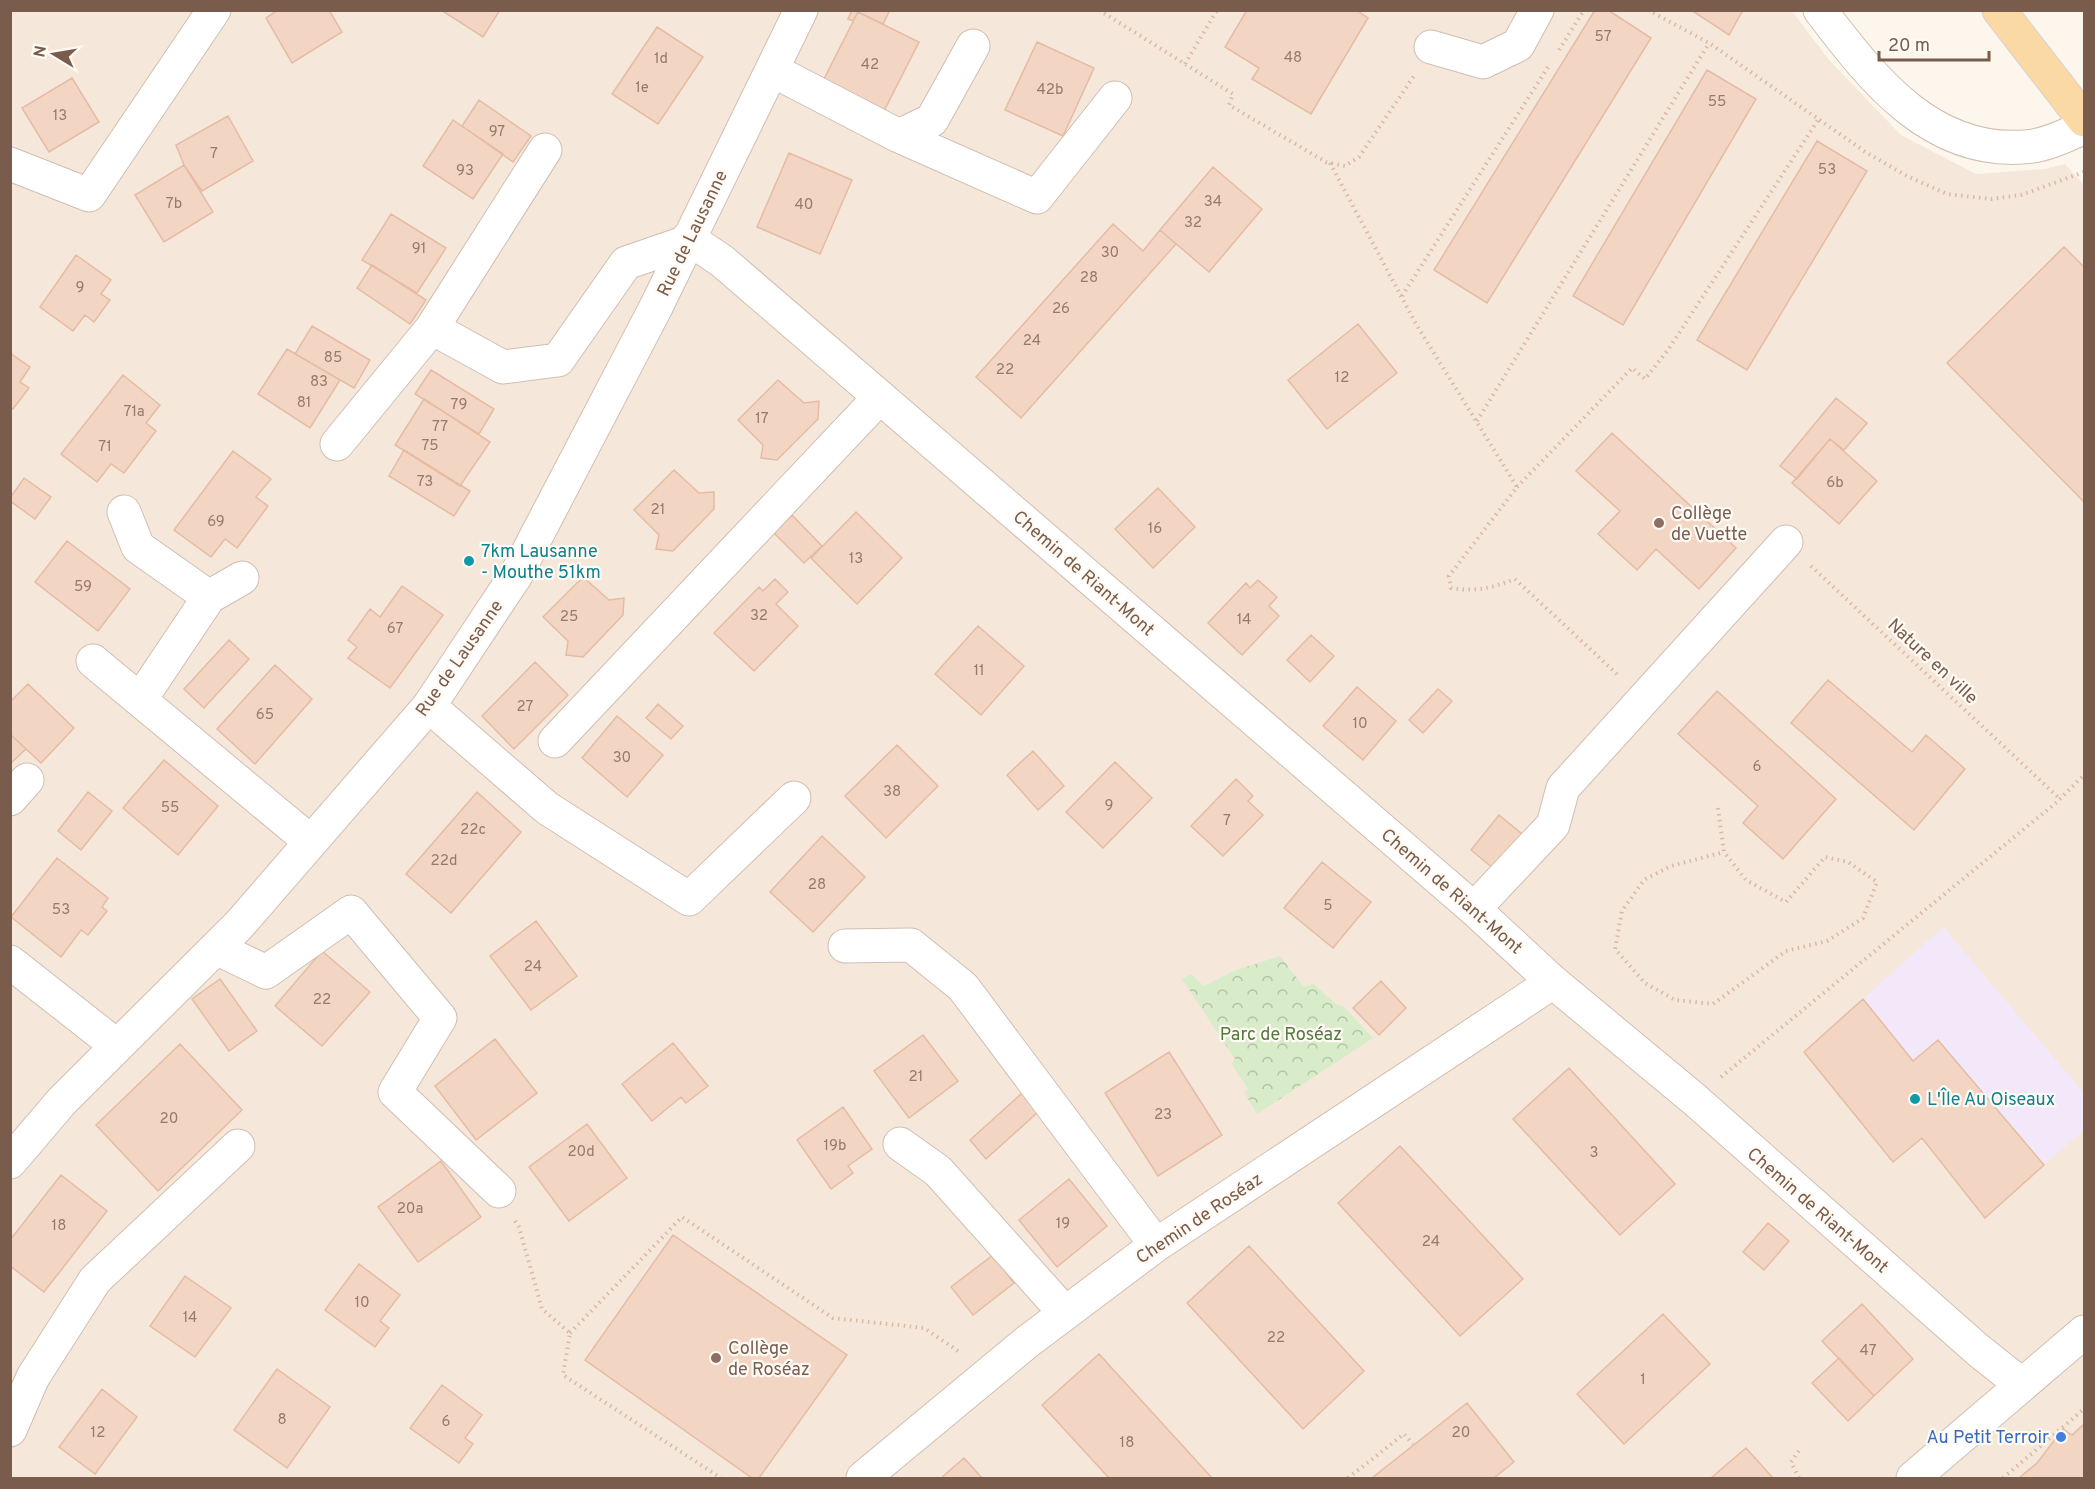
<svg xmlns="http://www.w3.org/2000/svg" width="2095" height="1489" viewBox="0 0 2095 1489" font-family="Overpass,sans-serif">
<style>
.residential{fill:#f5e8da}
.education{fill:#f3e8fa}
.park{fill:url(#park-crowns)}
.building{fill:#f3d5c3;stroke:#e6bba3;stroke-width:1.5}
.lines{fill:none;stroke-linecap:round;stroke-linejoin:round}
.minor-casing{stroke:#d1beb0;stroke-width:35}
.major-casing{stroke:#dad1cd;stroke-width:35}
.path{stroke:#d9b8a5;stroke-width:4;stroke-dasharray:1.5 4.5;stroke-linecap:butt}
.minor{stroke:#fff;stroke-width:33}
.major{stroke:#fbd9a5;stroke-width:33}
.education-dot{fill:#8d6e63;stroke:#fffaf3;stroke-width:2}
.culture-dot{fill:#0f9aa8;stroke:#fffaf3;stroke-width:2}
.shop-dot{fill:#3f7fe0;stroke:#fffaf3;stroke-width:2}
.labels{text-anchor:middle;stroke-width:4.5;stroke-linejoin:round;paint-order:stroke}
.number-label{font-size:15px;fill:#987a6a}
.street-label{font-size:18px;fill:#7a5c4d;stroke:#fffaf3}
.education-label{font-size:18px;fill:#785e54;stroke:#fffaf3;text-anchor:start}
.culture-label{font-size:18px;fill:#0d838f;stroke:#fffaf3;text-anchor:start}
.park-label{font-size:18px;fill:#537a41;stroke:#fffaf3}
.shop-label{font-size:18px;fill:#366cbe;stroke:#fffaf3;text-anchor:end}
</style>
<defs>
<pattern id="park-crowns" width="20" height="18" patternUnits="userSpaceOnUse" patternTransform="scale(1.5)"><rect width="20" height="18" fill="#d8ecc9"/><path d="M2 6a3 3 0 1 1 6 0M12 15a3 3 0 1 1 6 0" fill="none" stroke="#b4c2a5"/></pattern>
</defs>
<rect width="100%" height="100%" fill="#fdf6ec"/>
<path class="residential" d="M10 11H1792L1829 60 1901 135 1976 174 2045 169 2065 164 2084 185V1478H11Z"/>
<path class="education" d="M1943 927 2084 1093V1130L2044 1165 1938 1041 1913 1061 1863 999Z"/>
<path class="park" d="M1280 956 1304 987 1313 984 1316 986 1337 1005 1343 1006 1373 1038 1257 1114 1244 1092 1248 1089 1231 1063H1233L1235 1059 1182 979 1191 974 1204 986 1234 971Z"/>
<path class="building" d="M278 10H329L342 32 292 63 266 18Z
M441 10H500L483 37Z
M852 10H890L883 24 858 12 853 21 848 19Z
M1247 10H1356L1368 18 1311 114 1252 79 1259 68 1225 47Z
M1595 10H1608L1651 38 1487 303 1434 270Z
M1691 10H1743L1729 35Z
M858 12 919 42 882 115 821 85Z
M657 27 703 57 658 124 612 94Z
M1037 42 1094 68 1063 136 1005 110Z
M1707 70 1756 99 1623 325 1573 296Z
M72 78 99 122 49 152 22 108Z
M479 100 531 136 513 162 462 126Z
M228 116 253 161 202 191 184 165 176 145Z
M453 120 503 154 473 199 423 166Z
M1817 141 1867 171 1747 370 1697 340Z
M789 153 852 180 820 254 757 227Z
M184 165 213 212 164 242 135 195Z
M1213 167 1262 209 1209 272 1160 230Z
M391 214 446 248 417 293 362 260Z
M1113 224 1143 251 1160 230 1176 244 1021 418 976 377Z
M2064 247 2084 267V502L1947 363Z
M76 255 111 280 101 294 110 300 94 322 85 315 73 331 40 307Z
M372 265 426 300 410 324 357 288Z
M1358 324 1397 373 1327 429 1288 380Z
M312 326 370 360 354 388 295 354Z
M287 349 340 380 310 428 258 394Z
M10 353 30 367 20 382 29 388 13 409 10 407Z
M431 370 494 409 479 434 415 394Z
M123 375 160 405 146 423 156 431 124 473 111 464 97 482 61 454Z
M778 380 804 403 819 401 818 419 777 460 761 458 763 445 738 420Z
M1836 398 1867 423 1844 450 1830 439 1797 479 1780 466Z
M424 399 490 442 460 486 395 445Z
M1612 433 1736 548 1699 589 1656 549 1637 570 1598 534 1620 511 1576 471Z
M1830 439 1877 481 1839 524 1792 483Z
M404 450 470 491 454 516 389 476Z
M233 451 271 479 256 497 268 506 237 548 225 539 211 557 174 530Z
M674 470 699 493 714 492V509L673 551 656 549 659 535 634 510Z
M24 478 51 497 35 519 10 501V498Z
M1158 488 1195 527 1153 568 1115 529Z
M856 512 902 558 857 604 811 558Z
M792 515 822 546 804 563 774 533Z
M67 541 130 589 98 631 35 582Z
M583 577 609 600 624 598 623 615 583 657 566 655 568 641 543 617Z
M775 579 788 592 776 604 798 626 754 671 714 633 759 587 763 591Z
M1258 580 1277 597 1269 606 1279 616 1242 655 1208 623 1246 583 1250 588Z
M402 586 443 615 390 688 348 658 357 647 348 640 370 609 380 617Z
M978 626 1024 666 981 715 935 674Z
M1311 635 1334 656 1310 682 1287 660Z
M229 640 249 659 204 708 184 689Z
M535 662 568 695 514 749 482 716Z
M275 665 312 699 255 764 217 729Z
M1828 680 1912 752 1926 735 1965 769 1914 830 1791 723Z
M28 684 74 728 41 763 10 734V702Z
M1357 687 1396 721 1363 760 1323 726Z
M1438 689 1452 701 1423 733 1409 720Z
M1717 691 1836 799 1783 859 1743 823 1758 806 1678 734Z
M658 704 683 726 671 739 646 718Z
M617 716 663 755 627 797 582 758Z
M10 734 26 749 10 764Z
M897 745 938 786 886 838 845 796Z
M1033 751 1064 786 1038 810 1007 775Z
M164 760 218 806 178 855 123 808Z
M1115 762 1152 798 1103 848 1066 812Z
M1236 779 1253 796 1248 801 1263 815 1223 856 1191 826Z
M88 792 112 811 81 850 58 831Z
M477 792 521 832 451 913 406 874Z
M1499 815 1528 839 1500 874 1471 850Z
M822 836 865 877 813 932 770 892Z
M57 858 108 898 102 907 107 911 88 935 81 930 61 957 11 917Z
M1322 862 1371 902 1333 948 1284 908Z
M536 921 577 976 531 1010 490 956Z
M322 951 370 992 322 1046 275 1006Z
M220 979 257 1031 229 1051 192 999Z
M1381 981 1406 1008 1379 1035 1353 1008Z
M1863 999 1913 1061 1938 1040 2044 1165 1985 1218 1922 1138 1893 1162 1804 1052Z
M923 1035 958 1081 909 1118 874 1071Z
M495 1039 537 1093 476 1140 435 1086Z
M673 1043 708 1086 686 1103 681 1097 652 1121 622 1084Z
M180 1044 242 1110 158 1191 96 1125Z
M1169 1052 1222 1135 1158 1176 1105 1093Z
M1569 1068 1675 1184 1620 1235 1513 1119Z
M1031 1085 1048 1103 986 1159 970 1140Z
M843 1107 872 1149 848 1166 853 1173 831 1189 797 1140Z
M587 1124 627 1178 569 1221 529 1167Z
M1400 1146 1523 1279 1460 1336 1338 1203Z
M441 1161 481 1217 418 1262 378 1207Z
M61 1175 107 1211 44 1292 10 1266V1240Z
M1069 1179 1107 1226 1057 1267 1019 1220Z
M1768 1223 1789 1241 1764 1270 1743 1252Z
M673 1235 847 1355 759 1478H752L585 1360Z
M1249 1246 1364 1371 1303 1429 1187 1303Z
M993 1255 1014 1283 973 1315 951 1287Z
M359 1264 400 1295 380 1321 389 1328 375 1347 325 1310Z
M185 1276 231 1308 195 1357 150 1326Z
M1862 1304 1913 1359 1874 1396 1822 1341Z
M1663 1314 1710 1364 1624 1444 1577 1394Z
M1099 1354 1212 1478H1109L1042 1405Z
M1839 1358 1874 1396 1848 1421 1812 1383Z
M277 1369 330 1407 287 1468 234 1430Z
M442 1385 482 1415 465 1438 473 1444 459 1463 410 1428Z
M102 1389 137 1417 95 1474 59 1447Z
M1467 1403 1514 1462 1494 1478H1372Z
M2084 1424V1478H2019L2037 1463 2063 1429 2072 1435Z
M1746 1448 1773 1478H1711Z
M964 1458 982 1478H941Z"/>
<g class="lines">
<g class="minor-casing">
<path id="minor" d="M1820 10C1873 80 1934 159 2033 146 2051 143 2068 135 2084 127
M1431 47 1483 62 1518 45 1537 10
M772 70 899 136 1037 197 1115 98
M899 136 932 120 973 46
M10 164 89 195 214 10
M688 238 722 261 1474 909 1553 982 1694 1099 1978 1350 2022 1385
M432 328 545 150
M337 444 432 328 503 367 558 360 626 263 687 242
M124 512 138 547 209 597 140 700
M209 597 242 578
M93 661 311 842
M429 706 547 808 689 899 794 798
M555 741 880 397
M10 799 27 780
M1474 909 1553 825 1563 788 1786 542
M845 946 911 945 963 987 1156 1245
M216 948 266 972 351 912 440 1018 395 1092 499 1191
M10 962 117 1046
M900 1144 938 1171 1065 1313
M10 1162 62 1101 239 925 429 706 516 575 656 307 801 10
M10 1430 33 1377 95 1280 238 1146
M863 1478 1027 1342 1156 1245 1553 982
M1913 1478 2084 1332"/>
</g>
<g class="major-casing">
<path id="major" d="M1999 10 2084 120"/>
</g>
<path class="path" d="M1099 10 1233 94 1229 105 1326 162 1345 166 1359 157 1414 76
M1648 10 1709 43 1867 153 1907 176 1947 194 1991 199 2021 195 2084 172
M1559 50 1584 10
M1185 64 1217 10
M1330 163 1416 324 1517 487 1449 576 1451 588C1477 592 1491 588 1515 579L1619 676
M1402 296 1548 67
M1477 421 1709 43
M1517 487 1632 368 1645 379 1668 350 1818 120
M1811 566 2060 799
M1718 808 1724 852 1746 880 1786 902 1825 857 1848 862 1877 882 1863 918 1827 941 1786 951 1713 1004 1675 1000 1645 983 1615 949 1622 911 1644 880 1671 866 1724 852
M1721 1077 2057 802 2084 775
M515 1221 519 1227 542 1309 570 1333 563 1375 721 1478
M570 1333 682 1217 833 1318 924 1328 961 1353
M1348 1478 1404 1434 1413 1444
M1799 1478 1791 1462 1800 1449
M2003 1478 2084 1409"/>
<use href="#minor" class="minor"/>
<use href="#major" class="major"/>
</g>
<g class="education-dot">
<circle cx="1659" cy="523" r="6"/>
<circle cx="716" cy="1358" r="6"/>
</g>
<g class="culture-dot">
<circle cx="469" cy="561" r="6"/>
<circle cx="1915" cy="1099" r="6"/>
</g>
<circle class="shop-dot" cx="2061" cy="1437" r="6"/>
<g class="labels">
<g class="number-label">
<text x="1603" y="41">57</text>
<text x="1293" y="62">48</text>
<text x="661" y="63">1d</text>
<text x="870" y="69">42</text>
<text x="642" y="92">1e</text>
<text x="1050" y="94">42b</text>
<text x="1717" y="106">55</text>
<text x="60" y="120">13</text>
<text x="497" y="136">97</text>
<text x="214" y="158">7</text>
<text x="1827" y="174">53</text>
<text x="465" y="175">93</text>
<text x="1213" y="206">34</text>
<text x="174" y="208">7b</text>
<text x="804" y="209">40</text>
<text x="1193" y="227">32</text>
<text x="419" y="253">91</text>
<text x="1110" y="257">30</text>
<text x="1089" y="282">28</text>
<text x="80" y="292">9</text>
<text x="1061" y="313">26</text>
<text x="1032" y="345">24</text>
<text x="333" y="362">85</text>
<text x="1005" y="374">22</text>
<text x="1342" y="382">12</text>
<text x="319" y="386">83</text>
<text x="304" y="407">81</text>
<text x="459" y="409">79</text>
<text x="134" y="416">71a</text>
<text x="762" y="423">17</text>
<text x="440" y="431">77</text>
<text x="430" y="450">75</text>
<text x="105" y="451">71</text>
<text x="425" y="486">73</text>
<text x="1835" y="487">6b</text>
<text x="658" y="514">21</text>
<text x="216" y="526">69</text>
<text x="1155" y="533">16</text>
<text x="856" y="563">13</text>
<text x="83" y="591">59</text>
<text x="759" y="620">32</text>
<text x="569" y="621">25</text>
<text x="1244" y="624">14</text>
<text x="395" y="633">67</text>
<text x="979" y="675">11</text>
<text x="525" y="711">27</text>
<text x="265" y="719">65</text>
<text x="1360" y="728">10</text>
<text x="622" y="762">30</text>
<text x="1757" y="771">6</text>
<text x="892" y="796">38</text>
<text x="1109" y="810">9</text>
<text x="170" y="812">55</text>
<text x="1227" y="825">7</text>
<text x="473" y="834">22c</text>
<text x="444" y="865">22d</text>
<text x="817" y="889">28</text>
<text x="1328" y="910">5</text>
<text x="61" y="914">53</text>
<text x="533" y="971">24</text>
<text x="322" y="1004">22</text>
<text x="916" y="1081">21</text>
<text x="1163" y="1119">23</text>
<text x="169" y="1123">20</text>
<text x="835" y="1150">19b</text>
<text x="581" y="1156">20d</text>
<text x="1594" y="1157">3</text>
<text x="410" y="1213">20a</text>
<text x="1063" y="1228">19</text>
<text x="59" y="1230">18</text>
<text x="1431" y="1246">24</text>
<text x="362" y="1307">10</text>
<text x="190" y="1322">14</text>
<text x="1276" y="1342">22</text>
<text x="1868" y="1355">47</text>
<text x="1643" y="1384">1</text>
<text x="282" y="1424">8</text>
<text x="446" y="1426">6</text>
<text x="98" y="1437">12</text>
<text x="1461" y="1437">20</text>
<text x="1127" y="1447">18</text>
</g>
<g class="street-label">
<text transform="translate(692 233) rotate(-64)" y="6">Rue de Lausanne</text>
<text transform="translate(1084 573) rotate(41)" y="6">Chemin de Riant-Mont</text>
<text transform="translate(459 658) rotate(-55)" y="6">Rue de Lausanne</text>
<text transform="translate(1933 661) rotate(43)" y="6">Nature en ville</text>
<text transform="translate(1452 891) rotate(41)" y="6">Chemin de Riant-Mont</text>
<text transform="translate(1818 1210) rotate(41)" y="6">Chemin de Riant-Mont</text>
<text transform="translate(1199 1218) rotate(-34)" y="6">Chemin de Roséaz</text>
</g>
<g class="education-label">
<text x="1671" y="519">Collège<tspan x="1671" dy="21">de Vuette</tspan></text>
<text x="728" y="1354">Collège<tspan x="728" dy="21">de Roséaz</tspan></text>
</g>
<g class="culture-label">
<text x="481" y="557">7km Lausanne<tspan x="481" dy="21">- Mouthe 51km</tspan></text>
<text x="1927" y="1105">L'Île Au Oiseaux</text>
</g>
<g class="park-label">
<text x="1281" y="1040">Parc de Roséaz</text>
</g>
<g class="shop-label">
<text x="2049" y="1443">Au Petit Terroir</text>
</g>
</g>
<rect width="2095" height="1489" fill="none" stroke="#7a5c4d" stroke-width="24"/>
<g transform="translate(54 54) rotate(281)" stroke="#fffaf3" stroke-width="4.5" paint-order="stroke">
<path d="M0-4.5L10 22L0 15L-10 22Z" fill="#7a5c4d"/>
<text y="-9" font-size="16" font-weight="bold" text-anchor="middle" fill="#7a5c4d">N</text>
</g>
<path d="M1879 51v9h110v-9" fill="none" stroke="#7a5c4d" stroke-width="3"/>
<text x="1888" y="51" font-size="18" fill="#7a5c4d" stroke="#fffaf3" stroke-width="4.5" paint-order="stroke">20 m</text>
</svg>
